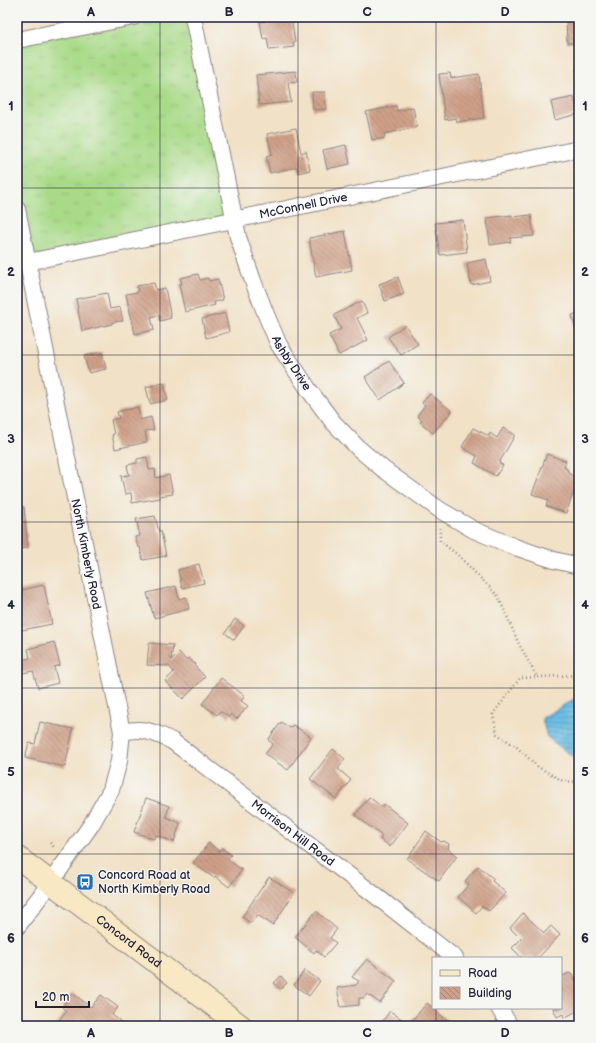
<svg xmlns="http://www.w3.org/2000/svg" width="596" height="1043" viewBox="0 0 596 1043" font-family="'Balsamiq Sans',sans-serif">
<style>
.grass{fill:url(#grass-tufts);stroke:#667e62}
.water{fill:url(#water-rules);stroke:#446e8e}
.building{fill:url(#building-back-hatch)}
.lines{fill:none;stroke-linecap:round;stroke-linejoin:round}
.minor-casing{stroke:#8a8280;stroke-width:18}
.secondary-casing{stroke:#8a8280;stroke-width:24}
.path{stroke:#8a8280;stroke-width:2.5;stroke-dasharray:1 3;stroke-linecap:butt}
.minor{stroke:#fff;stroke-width:16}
.secondary{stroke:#f8e8c3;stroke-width:22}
.grid{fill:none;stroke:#22223b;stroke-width:1;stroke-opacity:0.55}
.labels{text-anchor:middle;stroke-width:3;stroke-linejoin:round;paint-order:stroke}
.street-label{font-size:12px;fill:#22223b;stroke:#f6f6f2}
.poi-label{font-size:12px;fill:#22223b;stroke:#f6f6f2;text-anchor:start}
.neatline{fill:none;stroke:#22223b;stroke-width:1.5}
.grid-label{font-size:13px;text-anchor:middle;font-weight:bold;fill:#22223b}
</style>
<defs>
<pattern id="grass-tufts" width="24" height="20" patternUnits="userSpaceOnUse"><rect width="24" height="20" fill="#a9da88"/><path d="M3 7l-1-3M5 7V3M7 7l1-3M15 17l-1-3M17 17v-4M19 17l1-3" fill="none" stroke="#91bb76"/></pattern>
<pattern id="water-rules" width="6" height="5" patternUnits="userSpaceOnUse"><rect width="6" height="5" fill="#65b9e1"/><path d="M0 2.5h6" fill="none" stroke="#5396b8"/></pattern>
<pattern id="building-back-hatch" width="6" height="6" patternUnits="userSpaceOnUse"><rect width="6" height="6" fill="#cfa089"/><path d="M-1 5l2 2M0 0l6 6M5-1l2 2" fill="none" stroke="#a88271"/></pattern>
</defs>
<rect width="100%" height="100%" fill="#f6f6f2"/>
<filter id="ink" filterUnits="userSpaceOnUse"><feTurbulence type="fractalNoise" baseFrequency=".025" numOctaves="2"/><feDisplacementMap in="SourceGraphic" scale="8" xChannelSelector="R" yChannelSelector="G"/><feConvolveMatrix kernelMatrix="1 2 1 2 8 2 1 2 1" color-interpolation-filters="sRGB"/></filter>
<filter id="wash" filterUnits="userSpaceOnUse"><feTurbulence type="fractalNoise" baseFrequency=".012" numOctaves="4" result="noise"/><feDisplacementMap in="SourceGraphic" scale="16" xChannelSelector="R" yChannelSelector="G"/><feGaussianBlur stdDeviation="0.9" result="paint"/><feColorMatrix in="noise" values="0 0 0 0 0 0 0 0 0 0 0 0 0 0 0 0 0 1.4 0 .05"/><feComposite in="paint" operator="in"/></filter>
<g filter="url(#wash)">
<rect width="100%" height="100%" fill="#f1e1c6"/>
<path class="grass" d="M146 17H190L233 217 30 258 17 197V43Z"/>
<path class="water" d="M579 696V762L577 760 547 737 542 718Z"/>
<g id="blocks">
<path class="building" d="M264 17H304L305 21 292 23 295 42H293L294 47 269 50 267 38 263 39 260 22 265 21Z
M566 17H579V43H567Z
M576 69H579V92L576 80 578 79Z
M296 71 297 82 288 83 291 102 259 105 256 75Z
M450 73 451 78 479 74 484 118 457 122 456 118 445 120 439 74Z
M312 92H325L326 109 313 110Z
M574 97 578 114 555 120 551 102Z
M396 106 397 111 413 107 417 127 384 134 385 138 372 140 366 112Z
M296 128 301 153 306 151 310 170 298 173 297 167 270 173 266 156 272 154 267 134Z
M346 145 350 164 327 169 323 150Z
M512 215V217L531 215 534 236 510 238 511 242 490 245 487 218Z
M463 220 467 252 440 255 435 223Z
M345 231 352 270 316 277 309 238Z
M486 259 490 281 471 285 467 263Z
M198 274 200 280 208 278 209 281 218 279 223 300 214 302 215 305 185 312 179 284H182L180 278Z
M398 277 404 294 385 301 379 284Z
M154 283 156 290 165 288 171 318 160 321 159 315 151 317 154 330 135 334 126 294 138 292 137 286Z
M107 293 110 309 120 307 123 321 112 322V324L82 331 76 299Z
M362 301 367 313 357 318 368 340 339 355 329 335 341 329 334 315Z
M225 313 229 332 206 338 202 319Z
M579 313V332L577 333 572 315Z
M405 325 418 344 401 355 388 337Z
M102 352 106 369 89 373 84 356Z
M389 361 404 383 380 400 365 377Z
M164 383 168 400 150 404 146 387Z
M430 394 452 411 433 433 420 422 422 420 417 416 425 405 422 403Z
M138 407 140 420 151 417 154 430 145 431 147 442 115 449 112 435 114 434 111 420 119 418 117 412Z
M473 428 489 436 490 433 497 438 503 428 515 435 499 463 503 465 496 476 474 463 477 456 462 447Z
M547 454 566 461 564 467 567 469 569 474 579 478 566 513 546 506 548 500 532 494Z
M147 457 149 470 155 469 156 478 169 475 173 494 160 496V498L132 503 131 493 125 494 121 476 129 475 127 465 137 463V459Z
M24 507 28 548 17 549V508Z
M155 516 159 532 161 531 166 556 143 560 140 547H138L135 537 140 536 136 519Z
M199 564 204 583 182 588 178 570Z
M44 585 52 624 17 631V591Z
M176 586 179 599 186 597 189 609 154 618 147 593Z
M235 619 244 626 234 640 225 633Z
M54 642 60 665 54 667 58 683 38 688 33 671 18 674 17 669V661L30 658 28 649Z
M149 643 173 645 171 660 179 652 186 660 188 658 195 664 194 665 205 677 183 699 165 681 174 672 169 666 147 665Z
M221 678 245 696 241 701 248 706 237 719 231 714 229 717 220 711 217 715 202 704Z
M40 722 73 729 65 767 25 758 29 743 35 744Z
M281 722 290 728 293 725 311 737 288 770 265 754 273 744 268 740Z
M333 749 345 759 338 769 351 780 336 799 310 779Z
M369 797 382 807 384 804 408 823 390 847 380 839 382 836 355 815Z
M146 798 169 806 166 817 180 823 174 842 156 835 154 839 134 832Z
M426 831 441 842 444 841 449 844 448 849 457 856 439 881 407 859Z
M209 843 219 851 222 848 231 855 227 859 242 870 229 887 215 876 214 878 193 863Z
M478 866 494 879 492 881 506 893 489 911 482 906 476 913 458 897 469 884 465 881Z
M269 877 294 893 273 925 257 915 251 923 242 917Z
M316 911 337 929 330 938 336 943 324 957 316 950 314 953 295 937Z
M523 913 544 933 551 926 560 935 538 958H522L512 948 521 939 510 928Z
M367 959 396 981 380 1003 367 994 364 998H359V1005L341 1007 337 988 356 985 359 981 352 977Z
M305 970 320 981 309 996 294 985Z
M561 972 563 976 569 973 574 976 575 979 579 987V1010L564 1018 563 1014 557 1017 553 1008H561Z
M281 976 287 983 281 989 274 983Z
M72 993 91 1007 101 995 118 1007 112 1015 120 1021 116 1026H55L66 1011 62 1007Z
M427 1003 448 1021 444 1026H411L409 1024Z
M390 1011 406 1022 403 1026H379Z"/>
</g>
</g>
<g filter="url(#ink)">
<use href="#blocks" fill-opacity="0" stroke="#8a8280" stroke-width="1"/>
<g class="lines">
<g class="minor-casing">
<g id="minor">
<path id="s1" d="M193 17 238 237 253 281 267 317 279 345 309 390 333 422 358 448 383 469 440 510 474 530 515 547 554 560 579 566"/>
<path d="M17 40 133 17"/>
<path id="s2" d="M17 209 122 732 119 761 111 790 91 825 51 882 17 927"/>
<path id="s3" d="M28 262 579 149"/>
<path id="s4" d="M122 732C127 731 133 730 138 730 150 730 162 736 172 741L371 892 455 958"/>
<path d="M499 1008 510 1026"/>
</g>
</g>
<g class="secondary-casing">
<g id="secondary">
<path id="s5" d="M17 857 241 1026"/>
</g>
</g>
<path class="path" d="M440 528V541L459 556 498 596 519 644 537 677
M579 675 520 678 493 714 497 734 518 748 538 767 563 781 579 782
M50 843 55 848"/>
<use href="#minor" class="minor"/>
<use href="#secondary" class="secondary"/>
</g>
</g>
<path class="grid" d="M160 17V1026M298 17V1026M436 17V958M17 188H579M17 355H579M17 522H579M17 688H579M17 854H579M436 1008V1026"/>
<defs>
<g id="bus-square" transform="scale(0.9)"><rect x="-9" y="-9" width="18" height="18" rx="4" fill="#1f6fb2" stroke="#f6f6f2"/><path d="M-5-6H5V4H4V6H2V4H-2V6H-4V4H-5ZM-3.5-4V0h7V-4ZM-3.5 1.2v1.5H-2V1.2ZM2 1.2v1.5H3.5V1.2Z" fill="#fff"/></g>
</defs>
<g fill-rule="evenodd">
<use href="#bus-square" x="85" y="882"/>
</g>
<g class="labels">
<g class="street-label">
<text dy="4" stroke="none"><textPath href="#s3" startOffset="281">McConnell Drive</textPath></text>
<text dy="4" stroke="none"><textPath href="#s1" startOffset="362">Ashby Drive</textPath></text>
<text dy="4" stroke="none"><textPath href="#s2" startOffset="352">North Kimberly Road</textPath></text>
<text dy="4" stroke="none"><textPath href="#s4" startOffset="204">Morrison Hill Road</textPath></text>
<text dy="4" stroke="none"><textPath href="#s5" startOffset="140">Concord Road</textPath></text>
</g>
<g class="poi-label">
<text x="98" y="879">Concord Road at<tspan x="98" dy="14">North Kimberly Road</tspan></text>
</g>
</g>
<rect width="596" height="1043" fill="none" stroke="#f6f6f2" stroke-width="44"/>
<rect x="432" y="957" width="130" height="52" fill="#f6f6f2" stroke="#a1a1a9"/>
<rect x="440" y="970" width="20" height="6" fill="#f8e8c3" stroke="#a1a1a9"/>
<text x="468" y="977" font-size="12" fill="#22223b">Road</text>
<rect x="440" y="987" width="20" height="12" fill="url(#building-back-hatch)" stroke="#a1a1a9"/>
<text x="468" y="997" font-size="12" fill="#22223b">Building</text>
<path d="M36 1001v6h53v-6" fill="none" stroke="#22223b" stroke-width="2"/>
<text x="42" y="1001" font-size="12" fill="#22223b" stroke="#f6f6f2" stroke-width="3" paint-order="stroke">20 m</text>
<rect x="22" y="22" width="552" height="999" class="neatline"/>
<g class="grid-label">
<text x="91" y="16">A</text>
<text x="229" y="16">B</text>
<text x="367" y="16">C</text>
<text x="505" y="16">D</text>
<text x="11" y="110">1</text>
<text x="585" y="110">1</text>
<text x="11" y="276">2</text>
<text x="585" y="276">2</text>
<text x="11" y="443">3</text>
<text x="585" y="443">3</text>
<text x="11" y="609">4</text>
<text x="585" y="609">4</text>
<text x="11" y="776">5</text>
<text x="585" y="776">5</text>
<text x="11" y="942">6</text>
<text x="585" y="942">6</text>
<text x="91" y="1037">A</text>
<text x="229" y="1037">B</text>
<text x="367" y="1037">C</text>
<text x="505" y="1037">D</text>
</g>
</svg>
